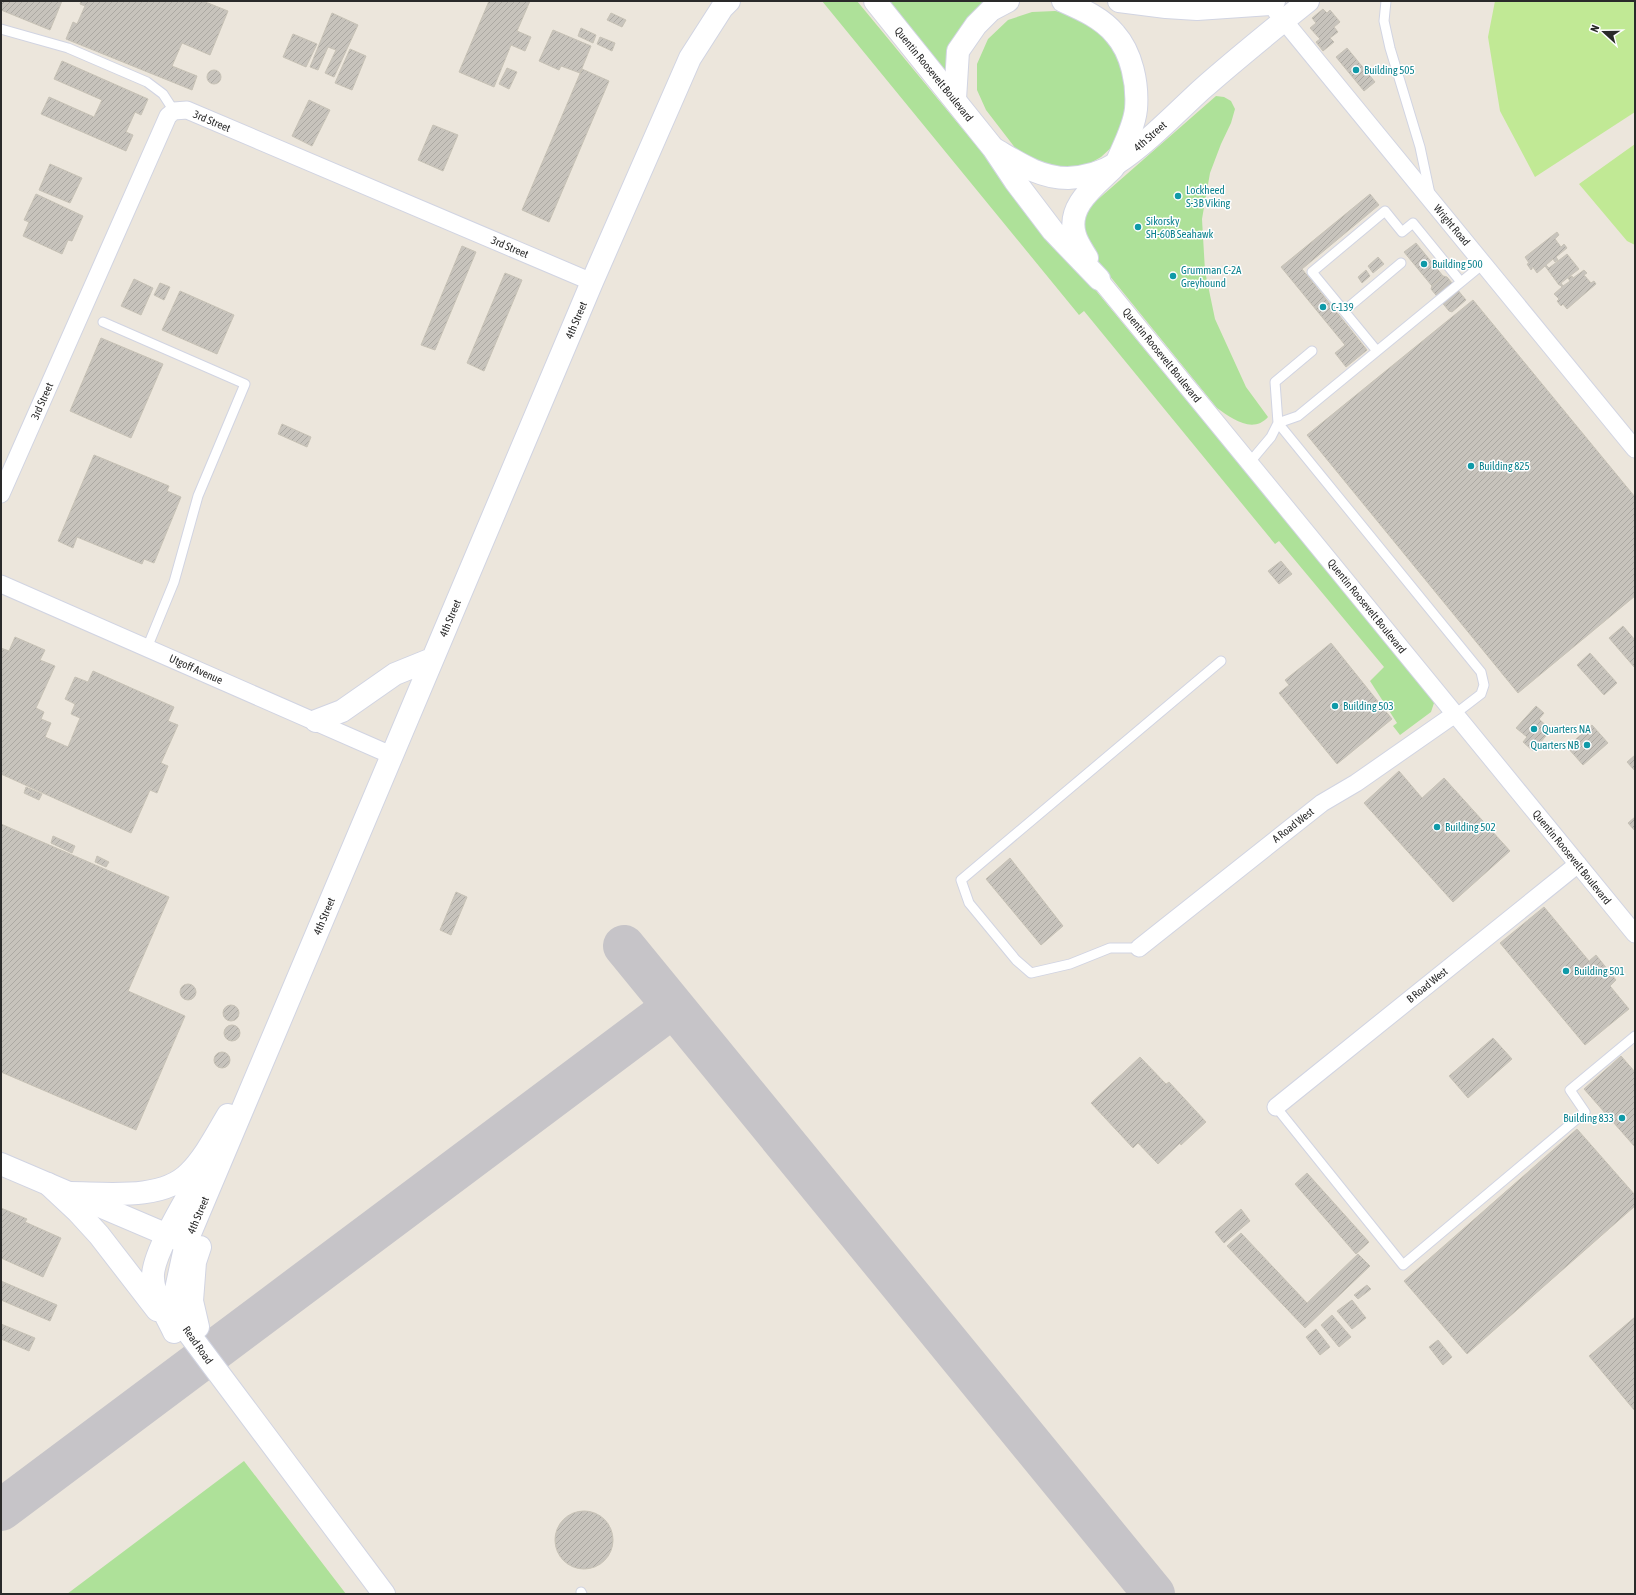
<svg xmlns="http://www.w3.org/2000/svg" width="1636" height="1595" viewBox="0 0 1636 1595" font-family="'Asap Condensed',sans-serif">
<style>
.grass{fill:#aee199}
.pitch{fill:#c1e995}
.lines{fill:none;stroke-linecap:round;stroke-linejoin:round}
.taxiway{stroke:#c6c4c8;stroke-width:42}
.building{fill:url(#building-hatch);stroke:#c7c2b6}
.service-casing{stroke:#d1d4e2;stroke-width:11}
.minor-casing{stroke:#d1d4e2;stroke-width:19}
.tertiary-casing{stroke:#d1d4e2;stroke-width:24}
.secondary-casing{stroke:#d1d4e2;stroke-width:24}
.service{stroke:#fff;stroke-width:9}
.minor{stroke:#fff;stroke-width:17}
.tertiary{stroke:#fff;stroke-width:22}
.secondary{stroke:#fff;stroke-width:22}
.culture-dot{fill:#0f9aa8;stroke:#fff;stroke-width:1.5}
.labels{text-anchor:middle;stroke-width:3;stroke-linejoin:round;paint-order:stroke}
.culture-label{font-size:11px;fill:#0d838f;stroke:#fff;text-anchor:start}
.street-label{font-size:11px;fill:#2a2a2a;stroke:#fff}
</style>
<defs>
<pattern id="building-hatch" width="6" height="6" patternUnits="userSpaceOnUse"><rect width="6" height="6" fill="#c7c3bc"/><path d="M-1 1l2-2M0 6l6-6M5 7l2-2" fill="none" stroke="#aba8a2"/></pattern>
</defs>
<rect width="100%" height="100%" fill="#ece6dc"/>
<path class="grass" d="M822 1H857L1432 698 1434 703 1431 712 1400 735 1393 726 1397 723 1370 681 1384 667 1279 541 1275 544 1084 311 1079 315Z
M885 1H994L956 41 945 70H942Z
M1055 11 1084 16 1124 54 1131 109 1114 145 1101 157 1089 164 1074 169 1047 168 1028 159 1016 149 986 110 977 90V64L988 39 1008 20 1032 12Z
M1216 96 1224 97 1231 101 1235 109 1231 123 1221 144 1210 173 1202 219 1205 271 1215 319 1246 387 1268 417C1253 434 1232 419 1217 408L1096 259C1087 243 1080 227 1087 209Z
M244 1461 346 1594H67Z"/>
<path class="pitch" d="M1495 1H1635V112L1535 177 1500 111 1488 37Z
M1635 144V245L1627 241 1579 184Z"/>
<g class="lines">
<path class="taxiway" d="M624 946 1154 1594
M1 1510 673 1007"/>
</g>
<path class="building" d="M1 1H62L50 30 1 10Z
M81 1H203L228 11 210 55 182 43 172 66 197 76 192 90 66 39 73 22 77 24 85 6 80 4Z
M489 1H530L517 31 531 37 525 51 511 45 494 87 459 72Z
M1323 9 1327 13 1330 10 1340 22 1334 27 1338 32 1330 38 1334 42 1323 51 1316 42 1320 39 1310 28 1316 23 1312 18Z
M332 13 358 25 334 77 325 73 336 50 328 47 318 70 310 67Z
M611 13 626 20 622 27 607 20Z
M581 28 596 35 593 43 578 36Z
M553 30 591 46 580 73 561 66 559 70 539 61Z
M293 34 317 44 306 67 283 57Z
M600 37 615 43 612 51 597 44Z
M1347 48 1375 82 1364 91 1336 57Z
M350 49 366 56 352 90 335 83Z
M62 61 148 99 141 115 135 112 126 132 133 135 126 151 41 114 49 97 94 117 102 100 54 79Z
M507 68 517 72 509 89 499 84Z
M582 69 609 81 549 222 522 210Z
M207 77a7 7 0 1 1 14 0a7 7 0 1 1-14 0Z
M309 100 330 110 312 146 292 136Z
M433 125 458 135 443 171 418 160Z
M50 164 82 178 70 203 39 190Z
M36 194 83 216 72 241 68 240 62 254 23 236 29 222 24 220Z
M1370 194 1379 205 1302 269 1367 350 1346 367 1335 353 1345 345 1281 267Z
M1557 232 1559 235 1555 239 1561 247 1564 244 1567 248 1556 257 1558 260 1555 262 1553 259 1546 265 1549 268 1567 254 1579 269 1561 283 1563 286 1570 281 1568 278 1572 276 1573 278 1584 270 1587 273 1584 275 1591 283 1594 281 1596 284 1567 309 1563 304 1561 306 1557 301 1559 299 1554 294 1562 287 1560 285H1559L1545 266 1537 273 1533 267 1531 270 1527 264 1529 263 1525 257Z
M1416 243 1443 276 1432 286 1404 252Z
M462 246 476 252 435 350 421 345Z
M1378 257 1384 264 1373 273 1368 266Z
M1366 270 1370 276 1362 283 1358 277Z
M505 273 522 280 484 371 467 363Z
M1443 276 1447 277 1466 300 1452 312 1449 311 1431 289 1432 286Z
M134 279 153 288 141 315 121 306Z
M160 283 170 287 164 300 154 295Z
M180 291 234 315 217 354 162 330Z
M1473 300 1635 497V596L1518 693 1307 435Z
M101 338 163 364 131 438 70 411Z
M282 424 311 437 307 447 278 434Z
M94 455 169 486 167 491 181 497 154 563 144 559 142 564 77 537 73 548 58 541Z
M1281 561 1292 574 1279 584 1268 571Z
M1623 626 1635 640V668L1609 638Z
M15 637 45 650 40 660 55 666 36 708 44 712 41 719 51 723 45 737 68 747 80 718 71 714 75 704 65 699 75 677 88 682 93 671 174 707 168 721 178 725 161 763 168 766 157 793 150 790 131 833 1 774V648L9 651Z
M1331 643 1392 719 1337 764 1279 693 1289 685 1285 680Z
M1590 653 1617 683 1604 695 1577 665Z
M1536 706 1544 713 1539 719 1551 730 1533 751 1523 742 1527 737 1516 728Z
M1592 725 1608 743 1583 765 1567 747Z
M1635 755V771L1627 762Z
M1399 771 1422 798 1444 778 1510 851 1453 902 1364 803Z
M26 787 42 794 39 800 24 793Z
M1635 817V831L1628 823Z
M1 824 169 897 128 991 185 1016 136 1130 1 1072Z
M53 836 75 846 72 853 51 843Z
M97 856 109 862 106 867 95 862Z
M1010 858 1063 926 1041 945 986 879Z
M456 892 467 897 451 935 440 930Z
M1544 907 1589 961 1596 955 1616 980 1610 986 1629 1009 1585 1045 1500 943Z
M180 992a8 8 0 1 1 16 0a8 8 0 1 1-16 0Z
M223 1013a8 8 0 1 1 16 0a8 8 0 1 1-16 0Z
M224 1033a8 8 0 1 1 16 0a8 8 0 1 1-16 0Z
M1493 1038 1512 1059 1468 1098 1449 1076Z
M214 1060a8 8 0 1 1 16 0a8 8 0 1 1-16 0Z
M1621 1056 1635 1072V1147L1584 1089Z
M1140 1057 1166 1084 1169 1082 1206 1122 1181 1145 1180 1143 1158 1164 1138 1143 1133 1148 1091 1103Z
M1577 1129 1635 1195V1206L1467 1354 1404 1281Z
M1307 1173 1369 1242 1356 1254 1295 1184Z
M1 1208 27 1219 25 1222 61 1238 43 1277 1 1258Z
M1241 1209 1250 1221 1224 1243 1215 1232Z
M1241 1233 1307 1303 1358 1254 1370 1266 1305 1328 1227 1246Z
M1 1281 57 1305 50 1321 1 1300Z
M1367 1285 1371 1289 1358 1299 1354 1295Z
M1352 1300 1366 1318 1352 1329 1337 1311Z
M1332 1315 1351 1337 1339 1347 1321 1325Z
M1635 1317V1411L1589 1356Z
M1 1324 35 1338 29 1351 1 1339Z
M1316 1329 1330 1347 1320 1355 1306 1337Z
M1438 1340 1452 1357 1443 1365 1429 1347Z
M555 1540a29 29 0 1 1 58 0a29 29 0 1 1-58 0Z"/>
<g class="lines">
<g class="service-casing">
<path id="service" d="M1386 1 1384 21 1390 48 1420 147 1430 194
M1 29 68 48 147 82 163 94 174 111
M1344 311 1401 263
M103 322 245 384 198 496 174 582 147 648
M1377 351 1312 272 1385 211 1402 232 1413 223 1461 282
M1250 462 1271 437 1278 423 1275 382 1312 351
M1455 714 1481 694 1484 685 1481 672 1278 423 1298 416 1483 264
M1139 948H1110L1070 964 1031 973 1016 960 969 903 961 880 1221 661
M1276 1107 1403 1265 1585 1112 1570 1090 1635 1036
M581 1592 582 1594"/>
</g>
<g class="minor-casing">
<path id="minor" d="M1276 11 1635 449
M1099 279 1635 934
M1 494 168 116 174 111 187 110 592 282
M1 584 391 755
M1139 948 1322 803 1356 783 1455 714
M1276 1107 1578 864"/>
</g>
<g class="tertiary-casing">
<path id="tertiary" d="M1063 1C1081 9 1102 18 1115 34 1132 53 1138 84 1136 109 1134 128 1123 147 1116 164
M1119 1 1166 7 1197 9 1270 4 1274 1
M955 99 958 51 976 25 991 10 1008 1
M1 1164 184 1242"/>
</g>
<g class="secondary-casing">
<path id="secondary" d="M875 1 993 148 1015 181 1053 231 1099 279
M993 148C1017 162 1039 178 1068 178 1084 177 1103 172 1117 163 1145 145 1176 113 1201 90 1236 59 1272 30 1308 1
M1087 258C1083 251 1077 243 1075 235 1066 206 1095 186 1113 168
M316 721 342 711 395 674 432 659
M48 1184 78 1212 99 1235 157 1310
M69 1193C105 1193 162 1201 189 1173 205 1157 216 1135 228 1115
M198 1327 192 1301 195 1262 200 1247
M174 1332C166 1315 154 1297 153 1278 151 1254 193 1188 206 1165
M384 1594 184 1327 175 1294 186 1243 592 282 690 58 722 8 729 1"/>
</g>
<use href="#service" class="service"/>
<use href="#minor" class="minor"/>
<use href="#tertiary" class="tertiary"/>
<use href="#secondary" class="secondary"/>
</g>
<g class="culture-dot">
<circle cx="1356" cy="70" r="4"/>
<circle cx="1178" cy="196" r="4"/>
<circle cx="1138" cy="227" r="4"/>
<circle cx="1424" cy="264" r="4"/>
<circle cx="1173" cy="276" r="4"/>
<circle cx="1323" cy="307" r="4"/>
<circle cx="1471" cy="466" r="4"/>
<circle cx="1335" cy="706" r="4"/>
<circle cx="1534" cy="729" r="4"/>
<circle cx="1587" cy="745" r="4"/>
<circle cx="1437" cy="827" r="4"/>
<circle cx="1566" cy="971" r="4"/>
<circle cx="1622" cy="1118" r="4"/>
</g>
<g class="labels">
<g class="culture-label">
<text x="1364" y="74">Building 505</text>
<text x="1186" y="194">Lockheed<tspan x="1186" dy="13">S-3B Viking</tspan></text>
<text x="1146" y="225">Sikorsky<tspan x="1146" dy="13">SH-60B Seahawk</tspan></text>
<text x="1432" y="268">Building 500</text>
<text x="1181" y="274">Grumman C-2A<tspan x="1181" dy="13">Greyhound</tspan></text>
<text x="1331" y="311">C-139</text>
<text x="1479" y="470">Building 825</text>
<text x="1343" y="710">Building 503</text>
<text x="1542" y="733">Quarters NA</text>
<text x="1579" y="749" text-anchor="end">Quarters NB</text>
<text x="1445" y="831">Building 502</text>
<text x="1574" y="975">Building 501</text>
<text x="1614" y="1122" text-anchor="end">Building 833</text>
</g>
<g class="street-label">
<text transform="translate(934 74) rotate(51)" y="4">Quentin Roosevelt Boulevard</text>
<text transform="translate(212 121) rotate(23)" y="4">3rd Street</text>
<text transform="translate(1150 136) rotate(-41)" y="4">4th Street</text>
<text transform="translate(1452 225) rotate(50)" y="4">Wright Road</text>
<text transform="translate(510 247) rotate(23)" y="4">3rd Street</text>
<text transform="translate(576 320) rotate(-67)" y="4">4th Street</text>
<text transform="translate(1162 355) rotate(51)" y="4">Quentin Roosevelt Boulevard</text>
<text transform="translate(42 401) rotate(-66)" y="4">3rd Street</text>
<text transform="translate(1367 606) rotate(51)" y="4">Quentin Roosevelt Boulevard</text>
<text transform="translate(450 618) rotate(-67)" y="4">4th Street</text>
<text transform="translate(196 669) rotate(24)" y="4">Utgoff Avenue</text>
<text transform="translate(1293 825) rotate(-38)" y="4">A Road West</text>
<text transform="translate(1572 857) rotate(51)" y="4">Quentin Roosevelt Boulevard</text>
<text transform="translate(324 916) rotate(-67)" y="4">4th Street</text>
<text transform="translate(1427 985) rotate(-39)" y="4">B Road West</text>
<text transform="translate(198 1215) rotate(-67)" y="4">4th Street</text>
<text transform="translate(198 1345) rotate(55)" y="4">Read Road</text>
</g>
</g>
<rect width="1636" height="1595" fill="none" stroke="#2a2a2a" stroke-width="4"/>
<g transform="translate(1604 32) rotate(291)" stroke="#ffffff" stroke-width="3" paint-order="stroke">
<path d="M0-3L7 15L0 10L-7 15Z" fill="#2a2a2a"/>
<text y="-6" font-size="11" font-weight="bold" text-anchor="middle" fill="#2a2a2a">N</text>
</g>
</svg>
